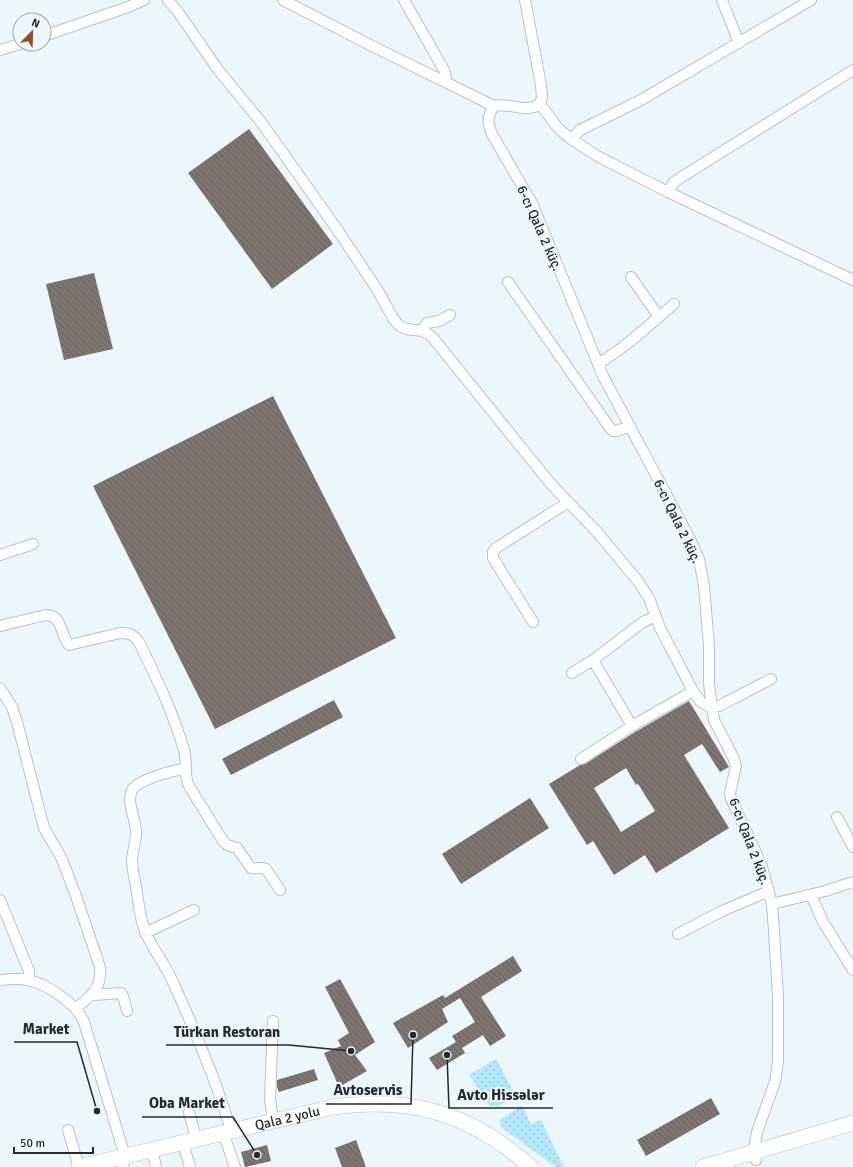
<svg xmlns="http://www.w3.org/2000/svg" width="853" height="1167" viewBox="0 0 853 1167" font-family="Signika,sans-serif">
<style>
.grass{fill:url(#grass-dots)}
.building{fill:url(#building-back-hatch);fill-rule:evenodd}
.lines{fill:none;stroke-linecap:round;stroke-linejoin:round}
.minor-casing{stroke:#b8c3c7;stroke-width:12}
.secondary-casing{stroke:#b8c3c7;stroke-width:16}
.minor{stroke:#fff;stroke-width:10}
.secondary{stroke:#fff;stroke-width:15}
.labels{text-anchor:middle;stroke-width:4;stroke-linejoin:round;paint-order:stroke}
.street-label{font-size:14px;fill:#262a2c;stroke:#ecf7fc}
.leader{fill:none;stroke:#262a2c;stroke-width:1.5}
.callout-dot{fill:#262a2c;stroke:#ecf7fc;stroke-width:1.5}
.callout-label{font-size:15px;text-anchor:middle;font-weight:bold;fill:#262a2c;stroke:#ecf7fc;stroke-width:4;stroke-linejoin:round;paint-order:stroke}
</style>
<defs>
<pattern id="grass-dots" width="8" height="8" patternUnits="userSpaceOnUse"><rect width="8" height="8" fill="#b4e9fd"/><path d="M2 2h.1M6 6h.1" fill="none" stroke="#9bc8d9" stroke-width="1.8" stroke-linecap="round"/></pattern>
<pattern id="building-back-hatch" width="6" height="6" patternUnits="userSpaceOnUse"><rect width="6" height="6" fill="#7e7571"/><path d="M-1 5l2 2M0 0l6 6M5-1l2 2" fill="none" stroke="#67605d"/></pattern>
</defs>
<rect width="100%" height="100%" fill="#ecf7fc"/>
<path class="grass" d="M496 1059 516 1096 498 1106H490L469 1075Z
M522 1106 531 1124 541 1120 564 1167H556L502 1128 499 1120Z"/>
<path class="building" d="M249 129 333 244 272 289 188 173Z
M94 273 113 349 64 360 46 284Z
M273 396 396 638 215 729 93 486Z
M334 700 343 717 231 775 222 759Z
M689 701 729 767 720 772 702 744 684 755 729 828 656 873 645 855 614 875 593 841 587 845 549 784 580 765 585 764 635 732ZM626 768 636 785 638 784 655 811 621 832 594 788Z
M530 798 549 828 461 884 442 854Z
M513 956 522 971 481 997 506 1036 490 1046 483 1035 462 1048 465 1053 437 1070 429 1058 456 1042 452 1036 475 1022 460 998 442 1009 448 1022 408 1048 393 1023 443 995 445 998Z
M340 979 375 1042 355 1055 367 1071 339 1087 324 1053 341 1046 338 1040 349 1033 325 987Z
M314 1069 318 1080 279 1092 277 1087V1080Z
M711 1098 720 1114 646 1156 637 1140Z
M356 1140 366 1167H342L335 1148Z
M267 1145 271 1161 245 1167 241 1152Z"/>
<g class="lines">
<g class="minor-casing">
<path id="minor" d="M168 0 178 12 219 71 261 122 339 232 377 289 394 320 400 326 406 329 422 331 428 334 433 338 550 483 597 532 637 580 649 598 660 628 693 691 701 702 712 708 719 706 771 679
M283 0 372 46 494 106
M404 0 444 70 447 83
M525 0 541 85 542 97 540 104C525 114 510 102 494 106 487 117 487 122 492 134L532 203 603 376 690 539 699 559 704 586 709 646V683L712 708 714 720 733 757 736 766 730 793 731 799 754 848 762 867 772 904 774 931 778 998V1061L775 1082 757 1132 755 1143 756 1160
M722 0 739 43
M44 36 128 7 144 0
M0 50 20 44
M540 104 558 128 571 139 599 157 668 192 853 280
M571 139 580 130 641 100 811 0
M668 192 674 182 680 178 853 70
M631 277 659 317
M508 282 610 428 613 431H617L630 426
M422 331 427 323 439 321 450 315
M598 364C626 347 649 325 674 304
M0 555 33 544
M533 622 493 558V552L496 548 567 503
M0 626 46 615C63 615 60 635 69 645L120 633C129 633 133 634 139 642 156 677 173 712 184 750 188 763 183 774 189 786L223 841 227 845 237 848 251 868C256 869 261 867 266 869L280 890
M593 660 632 726
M572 673 593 660 643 622 656 616
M0 688 12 707 17 722 44 828 61 857 76 896 100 967C102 989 91 996 76 1008
M581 759 632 726 693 691
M185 769C173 770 138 780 132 790 126 802 136 819 136 832 136 841 133 850 132 859 132 868 134 877 136 886 138 899 139 912 143 925 148 944 163 960 171 978 194 1028 216 1079 231 1131
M837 817 853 847
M811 895 823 922 853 970
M0 900 29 971V980
M772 904 825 891 853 882
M145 933 194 910
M678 934 720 912 769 891
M0 980C10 979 19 978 28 980 47 984 77 1004 84 1022L125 1156
M93 995 121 993 123 996 127 1011
M273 1021 270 1099 273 1121
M189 1112 196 1139
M68 1130 79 1167
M226 1141 235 1167
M185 1150 190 1167
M154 1158 156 1167
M123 1165 124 1167"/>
</g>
<g class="secondary-casing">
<g id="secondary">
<path id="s1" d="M79 1167 333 1107C413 1096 471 1114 531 1167"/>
<path d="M703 1167 853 1123"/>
</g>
</g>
<use href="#minor" class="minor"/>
<use href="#secondary" class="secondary"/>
</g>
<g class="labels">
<g class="street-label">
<text transform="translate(540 228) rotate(66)" y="5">6-cı Qala 2 küç.</text>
<text transform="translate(678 521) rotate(64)" y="5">6-cı Qala 2 küç.</text>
<text transform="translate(750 841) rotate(69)" y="5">6-cı Qala 2 küç.</text>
<text dy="5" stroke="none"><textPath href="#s1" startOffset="214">Qala 2 yolu</textPath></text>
</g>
</g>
<path class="leader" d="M97 1111L77 1042H14M351 1051L289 1045H166M413 1035L411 1104H326M447 1055L449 1108H553M257 1155L233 1117H142"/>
<g class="callout-dot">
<circle cx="97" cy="1111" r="4"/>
<circle cx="351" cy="1051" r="4"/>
<circle cx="413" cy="1035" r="4"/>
<circle cx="447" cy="1055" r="4"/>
<circle cx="257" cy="1155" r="4"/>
</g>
<g class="callout-label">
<text x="46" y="1034">Market</text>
<text x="227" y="1037">Türkan Restoran</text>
<text x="368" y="1095">Avtoservis</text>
<text x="501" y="1100">Avto Hissələr</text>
<text x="187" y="1108">Oba Market</text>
</g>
<g transform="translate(32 32) rotate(23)"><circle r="19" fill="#ecf7fc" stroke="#9da5a9"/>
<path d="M0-3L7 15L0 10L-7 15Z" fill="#934e24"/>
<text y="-6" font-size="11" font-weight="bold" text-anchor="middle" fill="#262a2c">N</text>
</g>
<path d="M14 1147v6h79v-6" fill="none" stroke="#262a2c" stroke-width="2"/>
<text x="20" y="1147" font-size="12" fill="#262a2c" stroke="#ecf7fc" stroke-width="3" paint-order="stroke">50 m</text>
</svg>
